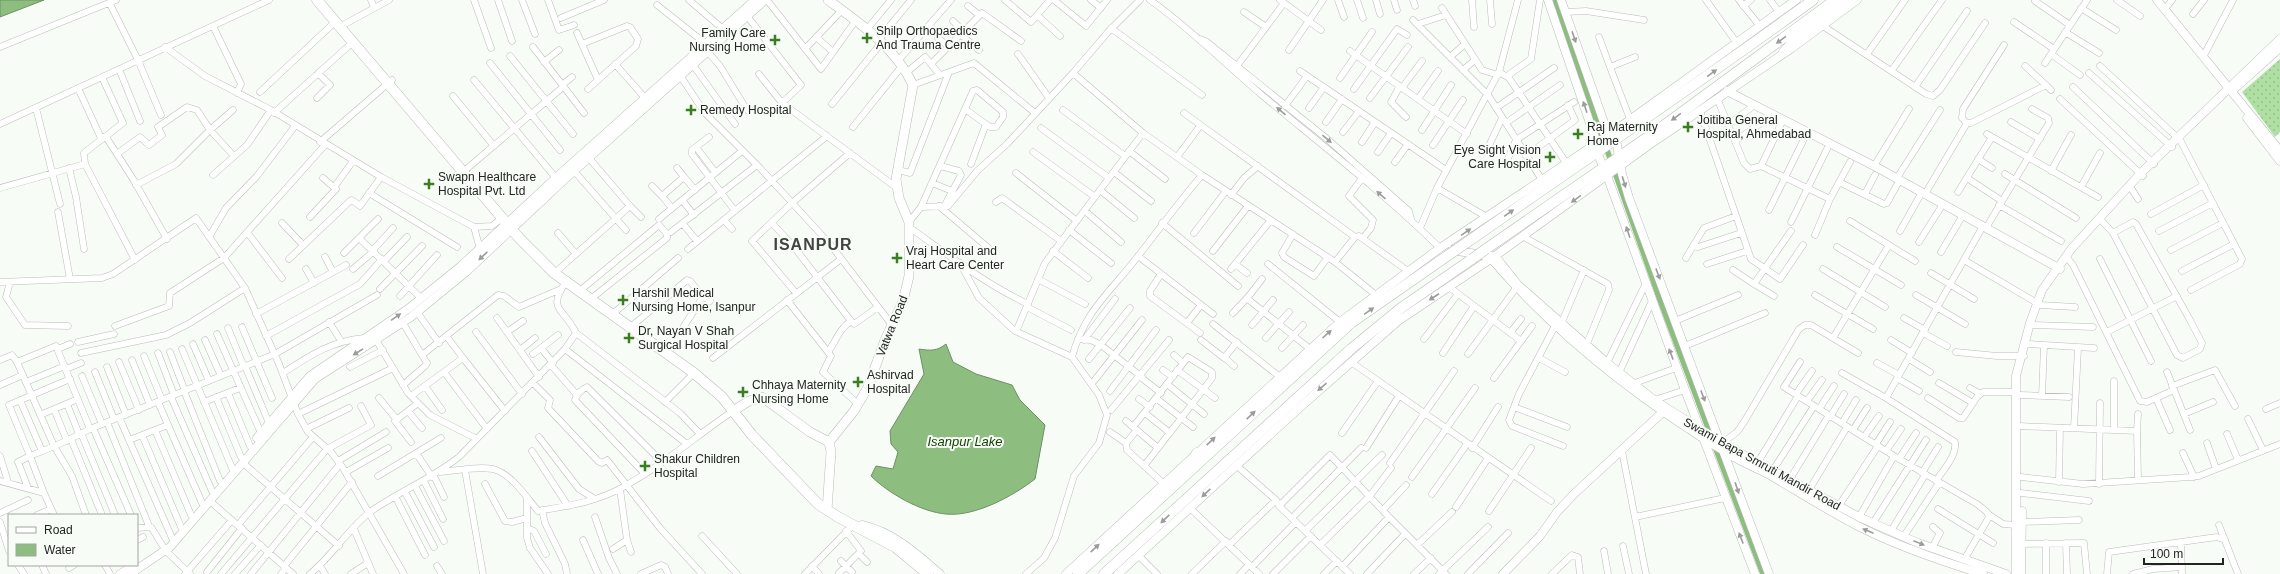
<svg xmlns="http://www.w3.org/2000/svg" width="2280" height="574" viewBox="0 0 2280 574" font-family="Helvetica,sans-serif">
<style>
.grass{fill:url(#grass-dots)}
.water{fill:#8dbe80;stroke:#6d9064}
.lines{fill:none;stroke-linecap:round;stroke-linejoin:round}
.canal{stroke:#8dbe80;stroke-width:5.5}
.minor-casing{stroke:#babdb9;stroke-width:7}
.tertiary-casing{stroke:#babdb9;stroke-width:9}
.secondary-casing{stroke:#babdb9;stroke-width:10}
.primary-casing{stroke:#babdb9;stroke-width:11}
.minor{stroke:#fff;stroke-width:6}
.tertiary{stroke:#fff;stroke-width:8}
.secondary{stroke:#fff;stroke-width:9}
.primary{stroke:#fff;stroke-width:10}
.primary-bridge-casing{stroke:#babdb9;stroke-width:11;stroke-linecap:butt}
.primary-bridge{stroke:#fff;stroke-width:10}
.oneway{fill:#9c9c9c}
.poi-dot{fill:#397e21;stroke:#f8fcf7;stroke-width:1.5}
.labels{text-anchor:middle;stroke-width:4;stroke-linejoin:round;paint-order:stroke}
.poi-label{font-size:12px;fill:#222422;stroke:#f8fcf7;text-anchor:start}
.street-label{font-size:12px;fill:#222422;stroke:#f8fcf7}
.water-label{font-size:13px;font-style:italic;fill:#134201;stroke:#f8fcf7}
.district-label{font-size:16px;font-weight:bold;letter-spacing:1px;fill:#414440;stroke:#f8fcf7}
</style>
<defs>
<pattern id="grass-dots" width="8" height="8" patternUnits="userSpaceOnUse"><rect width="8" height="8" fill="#b0dfa3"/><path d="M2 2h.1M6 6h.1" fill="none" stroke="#97bf8c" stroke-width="1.8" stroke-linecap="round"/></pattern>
</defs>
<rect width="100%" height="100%" fill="#f8fcf7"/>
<path class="grass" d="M2280 59V132L2275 137 2242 92Z"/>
<path class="water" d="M0 0H44L0 17Z
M946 344 953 362 976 374 1012 385 1020 400 1045 425 1035 479C1013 496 975 517 946 514 921 512 888 493 871 476L876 466 893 469 898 452 891 444 890 431 924 374 919 349C931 351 937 351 946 344Z"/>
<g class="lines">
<path class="canal" d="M1554 0 1660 300 1711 436
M1714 444 1763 574"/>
<g class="minor-casing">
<path id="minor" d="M371 0 373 5
M474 0 491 48
M498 0 512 41
M522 0 535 34
M548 0 559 30 574 25
M689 0 723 29
M767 0 821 69 856 20
M1005 0 1031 22 1050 0
M1054 0 1086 26 1107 0
M1091 0 1101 8
M1150 0C1191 29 1225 64 1263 96 1323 146 1385 194 1440 248
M1280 0 1321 30
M1338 0 1344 17
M1357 0 1363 18
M1376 0 1380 14
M1394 0 1397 10
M1413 0 1415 6
M1472 0 1474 27
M1490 0 1492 24
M1706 0 1736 42
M1739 0 1759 25
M1770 0 1779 12
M2117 0 2140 16
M2035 1 2070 25
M110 4 138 60 161 115
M657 5 706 44
M968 6 979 15
M1743 6 1751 0
M1442 8 1482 70 1498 75
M2081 8 2116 30
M2165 9 2172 0
M1244 12 1266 27
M1566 12 1586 11 1644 20
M2193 14 2204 0
M1037 15 1060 36
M747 16 801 85 782 103
M561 18 604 0
M1413 20 1488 95 1542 180
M953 21 963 31
M2014 22 2054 49
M345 24 389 0
M1418 24 1446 15
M213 26 241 84 237 93
M1823 26 1926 94 1933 96 1940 90 1985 23
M868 28 891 0
M1111 28 1202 95
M2065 32 2099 53
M577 33 598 80
M960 34 979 50
M816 37 833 52
M1599 37 1610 67
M938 38 948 46
M879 39 911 0
M1200 39 1207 42 1326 138 1409 211 1411 219
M582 44 627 26 630 27 638 39 636 46 588 89
M2004 45 1963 109 1962 118 1967 123H1971L2046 85 2051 90
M0 47 116 0
M165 47 205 76 271 110 381 177 474 227 480 249
M533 47 584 113
M805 49 842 10
M1289 50 1323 0
M1350 51 1467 134
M708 52 720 66 747 110
M1018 54 1049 98
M1867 54 1905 0
M2051 54 2080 75
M510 56 573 134
M1450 57 1465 44
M2203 57 2233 0
M898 61 951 0
M544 62 559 50
M490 63 560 150
M2045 63 2087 0
M615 64 646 99
M931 64 982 13 1021 41
M693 65 735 124
M1237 66 1284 3
M2025 66 2046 85
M2100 66 2180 140 2242 259 2240 264 2191 290
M119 69 140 121
M1463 70 1475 60
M1892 70 1942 0
M1300 71 1446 170
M907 72 925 57 940 75
M1499 72 1509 78 1567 164
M1073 73 1143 133 1202 175 1335 262 1376 295
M2089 73 2172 147
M679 74 705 113 760 168 830 244 892 325
M759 74 782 103 897 188
M1507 76 1531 59 1540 0
M102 77 123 123 84 153 85 164 135 260
M1340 78 1372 32
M474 80 556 178
M562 85 572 77
M913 85 974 63 1035 113
M1400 86 1391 102 1406 117
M1915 87 1967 11
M2073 87 2154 164
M78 88 100 136 106 137 133 179 167 239
M1402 88 1422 61
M1354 89 1397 29 1407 35
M260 92 335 22
M453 96 494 146
M317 98 330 85 318 73
M1370 98 1408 47
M1717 98 1744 163 1750 169 1761 166 1830 199 1850 162
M1418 99 1438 71
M2060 99 2143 176
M832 104 882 42
M1285 106 1307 76
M36 108 60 204
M1309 108 1324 87
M1496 108 1554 68
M1063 110 1125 156
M1700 111 1751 259 1780 279 1803 245
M274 113 353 42
M1184 113 1355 237
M1630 119 1610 67 1635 57
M1326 122 1342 99
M2011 122 2040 139
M1506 123 1560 85
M0 124 269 0
M1729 124 1752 107
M853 127 902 66
M1041 128 1109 178
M1422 130 1451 85
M1343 132 1359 111
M1987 134 2098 197
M709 137 692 150V154L735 211
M1735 141 1771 116
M320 142 392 80
M1362 142 1375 122
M1433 145 1463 100
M696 147 715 172
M1129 151 1165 179
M1033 152 1095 197
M1378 152 1391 133
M1486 152 1502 118
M117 154 140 137 149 145 162 135 158 127 187 107 197 110 210 130 234 156
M1526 156 1575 120 1568 105
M1177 157 1200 126
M1978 159 1992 168
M1395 162 1408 144
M1506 163 1516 140 1574 102
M971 164 986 124
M940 166 959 171 961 175 945 205
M1761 166 1781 124
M1874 166 1909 109
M69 168 76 197 84 249
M677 168 684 177
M898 170 910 173 949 72
M574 171 626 230
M2051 171 2071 135
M463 172 563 87
M1114 172 1151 201
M1016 173 1077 221
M2005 174 2076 218
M213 175 247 145 271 110
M1362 178 1349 196 1373 220 1371 228 1363 238
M1897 178 1940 110
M1967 178 2002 201
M1839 182 1884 204 1887 203 1897 185
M932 183 952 191
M136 185 176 164 210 130 233 110
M335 186 353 161
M652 186 662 196
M2081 187 2100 153
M0 188 85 164
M1437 188 1487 217
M2131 188 2138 199
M1100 190 1134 218
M1958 192 1992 137
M369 193 457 247
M1865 194 1875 175
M1925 194 1967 123
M1231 195 1244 178 1258 166
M682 200 694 215
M996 202 1002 198 1061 241
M1999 205 2061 241
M630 206 641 217
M939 206 992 251
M921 207 973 91 977 90 1003 112V117L996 127H990L965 109
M672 208 662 196 684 177 695 190
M1769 210 1803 141
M1085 211 1121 242
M58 212 70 279
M2151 214 2204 185
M310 217 336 189 323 178
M659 219 742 151
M724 220 732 229
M2101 220 2113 233 2177 355 2183 358 2200 349 2202 343 2190 320 2136 224 2133 222 2113 233
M1850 221 1915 261
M909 222 921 207 948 206 978 170 1007 144 1073 73 1108 32 1140 0
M1791 222 1827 149
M282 223 303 245
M772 223 794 247 851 321 854 324 878 307
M1162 223 1238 286
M683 224 697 241
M474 227 492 226 502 218
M909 227C947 254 985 284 1028 304
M1420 228 1437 188 1499 72 1518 0
M1986 228 2049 123 2048 118 2032 109
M1069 230 1111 263
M1900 231 1922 192
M2159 231 2213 203
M247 232 282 278
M671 232 757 165
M558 233 576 254
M1194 233 1226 191
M1293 234 1282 253 1284 257 1314 276 1328 257
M1815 235 1830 199
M209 237 226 208 257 176 295 126
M1524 237 1608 284 1609 290 1586 346
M359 238 421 298
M1919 242 1943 204
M1693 246 1704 228 1736 216
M1837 247 1901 285
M688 249 827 136
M373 250 393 228
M2171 250 2223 223
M1053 251 1088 278
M1213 251 1248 206
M1941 252 1963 215
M344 253 378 219
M1138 256 1213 314
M325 257 333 272
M1686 258 1693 246 1698 247 1741 233
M289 259 350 201 352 200 360 206 381 177
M2068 259 2073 265 2140 401 2147 402 2174 390
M2100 259 2151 361
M1964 260 2037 303
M384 261 407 237
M1335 262 1355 237 1359 236 1408 271
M960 263 979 298 1015 331 1072 357 1099 395 1107 415 1099 443 1074 476 1055 538 1044 558 1026 574
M1235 264 1247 273
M1268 264 1340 322
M1707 264 1747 251
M306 269 314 283
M353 269 374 251
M1231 269 1271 220
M1823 269 1885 307
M558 270 630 206 589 158
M1733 270 1754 284 1791 231
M2182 271 2234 244
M1931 273 1974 299
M1161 274 1150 291V296L1200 333
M1038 279 1085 304
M1262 279 1248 297 1249 300 1310 349
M0 282 102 278 113 274 196 218 245 288 279 364 298 414 308 432 331 452 343 468 404 574
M10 282 6 297 25 325 68 326
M1754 284 1774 296
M1449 287 1521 341
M380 289 422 246
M582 289 659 225 667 234V238L592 298
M796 293 752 241 792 203 850 153
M1815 295 1873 329
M1916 295 1965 324
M400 296 437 255
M703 296 710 301
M787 300 831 356 823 372 858 404
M2040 305 2075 307
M1027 307 1071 330
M417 312 439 343
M615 312 678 258
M1233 313 1248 297
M256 314 346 265
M497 318 539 377
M1904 318 1925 330
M1675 321 1738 295
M329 322 341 341
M403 323 422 355 498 295 504 296 519 307 561 289
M1187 323 1201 305
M1213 324 1280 377
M1561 324 1584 270
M633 325 687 280 690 281 703 297 680 332
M1252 325 1273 300
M2034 325 2093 327
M115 326 169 306 170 293 224 258 325 145
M1555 326 1519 394 1509 420 1512 426 1563 446
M242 327 272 398
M1018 327 1045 263 1143 133
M228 328 244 367
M476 332 522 394
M507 332 523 321
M2107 332 2177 296
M576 333 680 413 700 434
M1510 333 1521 319
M1923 333 1947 346
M217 334 261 433
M266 336 360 284 382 259
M447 337 463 358
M1266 338 1289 312
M1833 338 1889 245
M1078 339 1091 340 1101 345 1142 377
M1424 339 1458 294
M205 340 221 376
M376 340 408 393 430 415 477 439
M1084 340 1115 299
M1201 340 1224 358 1237 342
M1891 340 1912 353
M78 342 114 334
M193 344 209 381
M2029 344 2094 348
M1685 346 1765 313
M1282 348 1303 325
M58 349 70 344
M182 349 232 468
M565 349 687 444
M520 350 535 338
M170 352 185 391
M828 352C836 341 839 329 851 321
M1956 352 1997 356H2024
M81 353 166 335 190 323 245 288
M158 353 174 395
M1443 353 1474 306
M533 354 541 348
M1468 354 1516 288
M1174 355 1183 363
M144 356 162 400
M1072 357C1084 314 1104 298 1131 265 1155 235 1177 204 1202 175
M713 358 841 259
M1225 358 1234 366
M1539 358 1565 372
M1089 359 1130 308
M1909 359 1930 372
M0 360 12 355 17 362
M132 360 150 405
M119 362 139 410
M1351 362 1551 501
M1800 362 1784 387 1894 456 1977 504 1987 512 1989 517 1964 560
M553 363 541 348 558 335
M1607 363 1646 283
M1877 363 1899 375
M551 365 577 395
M245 366 269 423
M107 367 126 415
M350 367 383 350
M66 369 81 363
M1163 370 1173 377
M1177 370 1215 398
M95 372 114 419
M444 372 487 429
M2167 372 2190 430
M283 373C309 356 331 341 364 338
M1619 373 1652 301
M1842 373 1886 398 1955 442C1957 456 1943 470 1936 481
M82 376 102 424
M1494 378 1532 326
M1897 378 1919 391
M1143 379 1161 393
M1094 381 1142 320
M2114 381V430
M26 382 65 366
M533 383 550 400 548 408 598 461 602 463 607 460 660 528 702 574
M1939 383 1973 403
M1167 384 1204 414
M1632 384 1676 368
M0 385 23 375
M403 385 425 366 427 363 422 355
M425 386 442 410
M2172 386 2215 370 2235 406
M1970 388 1979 393
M184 391 220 481
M1110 391 1156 330
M228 393 250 446
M1796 394 1812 371
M2020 395 2069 397
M411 396 463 358 505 411
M2042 396 2044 345
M171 397 212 491
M216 397 241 457
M379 398 397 420
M1886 398 1983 226
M1928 398 1959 418H1963L1977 397 1983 392H2016
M2156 398 2170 430
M1139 399 1150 407
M1157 399 1193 427
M20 400 42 451
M1654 400 1685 390
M1807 401 1822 380
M158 402 202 503
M204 402 240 388
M665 402 694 373
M67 404 79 434
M1514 407 1567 427
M54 409 67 441
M1819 409 1834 386
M2266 409 2280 403
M1111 410 1169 340
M408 411 422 428
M1145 413 1170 433
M298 414 393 368
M2184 414 2213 402
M40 415 78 399
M119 417 172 538
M1830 417 1844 394
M2248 419 2263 450
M1126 421 1158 448
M107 422 149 526
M1842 423 1856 400
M2019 426 2137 431 2138 480
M1133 427 1188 357 1212 372V378L1203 390 1144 466
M93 428 131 515
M2074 428 2078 348
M90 429 275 354 377 295
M306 429 349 408
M155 430 191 515
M1137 430 1126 443 1127 450 1164 484
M1853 430 1867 408
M2137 431 2138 414
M1110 432 1126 443
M81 433 115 515
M1342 433 1378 381
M2227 434 2238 460
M142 435 181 527
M539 437 579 489 595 499
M1864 437 1879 416
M71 439 102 515
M129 440 168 425
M411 442 395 421 418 403
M1722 443 1737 432 1744 422 1799 329 1805 325H1811L1858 353
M2207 443 2216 469
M1876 444 1890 422
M1366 448 1399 396
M1472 448 1498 407
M532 451 568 506
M1622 451 1646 574
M1886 451 1901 429
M416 453 432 477
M2183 453 2194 477
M0 456 8 482
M1899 459 1916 433
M338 461 386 432
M1758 462 1798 396
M243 463 339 546
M1390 463 1454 371
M1236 465 1276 500
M465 470 483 574
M1773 470 1814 406
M346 472 388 448
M440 472C454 471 484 465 496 470 513 476 527 498 538 511 567 506 597 502 623 487 662 466 696 436 733 411
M1922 473 1938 447
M645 474 575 400C576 395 582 389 587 387L662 462
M378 476 441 438
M434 476 444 497
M1412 477 1475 388
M2021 477 2083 484 2190 477 2199 476 2280 444
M1790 479 1829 415
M0 481 44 493 54 515
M424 481 443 519
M2059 482 2060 428
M485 484 505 521 512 522 527 518
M2099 484 2100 403
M415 486 444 541
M28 488 18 462 30 456 9 405 70 379
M620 489 627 540 631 552
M1809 490 1847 427
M405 492 434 547
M44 493 30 456C51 448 71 439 90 429L56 346 17 362 54 446 72 476 86 515
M2021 493 2089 501
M1432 494 1467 444
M396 498 425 555
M527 499V538L530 548 548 574
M210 501 293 574
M1279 506 1350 574
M1456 507 1488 458
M1838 507 1878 446
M1190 508 1259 574
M1938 509 1993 543
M542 510 545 523 565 564 567 574
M1383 510 1406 485
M1489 511 1531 448
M0 513 28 500
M1988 514 2003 524 2016 525
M37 515 51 509
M595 517 609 558 617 574
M1635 517 1725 498
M1859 517 1894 456
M1292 518 1361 448
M0 522 9 551
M2022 522 2079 520
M1873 523 1926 440
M238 525 313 437
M2219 525 2238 574
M137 528 151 527 166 551 190 574
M527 528 534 531 546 554
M354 529 373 574
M1305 531 1382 455
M1891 531 1925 475
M702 536 737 574
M1904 536 1939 483
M137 540 143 537
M583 540 598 574
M2046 543V574
M2066 543 2067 574
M2181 543 2182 574
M1230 544 1276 500 1279 506 1330 455 1389 517 1446 574
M2022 544 2084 543 2087 574
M1320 545 1369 497 1391 468
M1417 545 1452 512
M1623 546 1629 574
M1932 548 1940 533 1933 527
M613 549 627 540
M1604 551 1608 574
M859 554 867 562
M1138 555 1157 574
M841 561 852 572
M18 565 24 574
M42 565 46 574
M105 565 110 574
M284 566 352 482
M320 566 325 574
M437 566 442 574
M812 566 819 574
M1252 567 1296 522
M1342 567 1389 517
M69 568 74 565
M207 572 242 528
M839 573 861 551 846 531
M185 574 232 520
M221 574 327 449 371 425 361 406
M235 574 261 545
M251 574 340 464
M281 574 286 568
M310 574C332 556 349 528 370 512 398 492 431 479 459 457L565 349 576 333C563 306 546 311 567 280
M351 574 368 563
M641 574 661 565 665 567 668 574
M805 574 854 524
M1192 574 1226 541
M1240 574 1249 565
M1273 574 1311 536
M1324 574 1337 561
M1367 574 1405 534
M1414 574 1431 558
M1439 574 1488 527
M1468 574 1508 533
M1552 574 1572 555 1578 557 1580 574
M2107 574 2109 552 2217 537 2225 540
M2133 574 2153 569 2182 567"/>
</g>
<g class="tertiary-casing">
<path id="tertiary" d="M1548 0 1595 138 1597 152 1609 181 1685 390 1755 574
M1561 0 1607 131 1615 139 1617 145 1622 174 1629 198 1769 574
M2157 0 2280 151
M2233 90 2280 48
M1727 91 1878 168 2060 269
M2247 118 2280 161
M1452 250 1482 255
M257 438 310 376 408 309 461 266 559 175 755 0
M862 525C893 532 917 554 940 574
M120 574 135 565
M130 574 170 547 315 379 411 317 466 272 564 180 765 0
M1066 574 1340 322 1440 248 1609 135 1796 0
M1118 574 1297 410 1398 321 1495 256 1649 145 1792 48 1857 0
M1503 574 1540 536 1557 512 1574 494 1665 410
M1983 574C1941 561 1896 546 1856 525 1827 510 1799 492 1770 475 1756 468 1741 462 1727 453 1638 399 1557 336 1489 256H1495L1518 285 1607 363 1654 400 1722 443 1859 517 1918 543 2006 574
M2016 574V376L2030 323 2042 290 2072 248 2141 173 2280 39
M2021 574 2022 511"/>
</g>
<g class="secondary-casing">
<path id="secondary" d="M733 411 749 401 762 397 810 432 829 442
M827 510 831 452 829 442 854 411 868 387 885 340 903 301 909 276V222L899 198 896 179 913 85C895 47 861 24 828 0"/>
</g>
<g class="primary-casing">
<path id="primary" d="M317 0 520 239 554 273 694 373 722 397 752 435 818 504 838 517 895 547 928 574
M1784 52 1802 33 1846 0
M1466 243C1582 162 1699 83 1813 0
M1486 249 1655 132 1835 0
M1190 469 1197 453
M1078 574 1351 323 1450 254
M1104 574 1351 349 1401 308 1472 259"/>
</g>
<use href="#minor" class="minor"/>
<use href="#tertiary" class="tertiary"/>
<use href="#secondary" class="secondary"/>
<use href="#primary" class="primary"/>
<g class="primary-bridge-casing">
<path id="primary-bridge" d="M1450 254 1466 243
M1472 259 1486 249"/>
</g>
<use href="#primary-bridge" class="primary-bridge"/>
</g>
<defs><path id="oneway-solid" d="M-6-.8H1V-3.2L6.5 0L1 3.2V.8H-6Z"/></defs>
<g class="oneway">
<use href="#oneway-solid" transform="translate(1574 37) rotate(71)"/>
<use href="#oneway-solid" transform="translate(1781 40) rotate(144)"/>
<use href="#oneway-solid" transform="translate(1712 73) rotate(-36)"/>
<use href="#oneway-solid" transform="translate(1585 107) rotate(-109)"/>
<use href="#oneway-solid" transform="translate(1281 111) rotate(-140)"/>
<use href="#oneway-solid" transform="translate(1676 117) rotate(144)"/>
<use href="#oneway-solid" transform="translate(1327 139) rotate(40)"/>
<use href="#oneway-solid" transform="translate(1624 182) rotate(73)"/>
<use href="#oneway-solid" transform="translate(1381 195) rotate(-139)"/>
<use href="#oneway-solid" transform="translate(1576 199) rotate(144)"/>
<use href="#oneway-solid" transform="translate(1509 213) rotate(-35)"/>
<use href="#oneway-solid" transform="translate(1466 232) rotate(-34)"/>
<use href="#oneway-solid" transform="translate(1628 232) rotate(-109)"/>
<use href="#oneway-solid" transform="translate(483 256) rotate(137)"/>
<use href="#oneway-solid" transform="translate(1658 274) rotate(69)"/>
<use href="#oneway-solid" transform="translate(1434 297) rotate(147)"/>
<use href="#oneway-solid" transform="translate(1369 311) rotate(-35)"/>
<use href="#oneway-solid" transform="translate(396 317) rotate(-34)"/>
<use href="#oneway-solid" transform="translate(1327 334) rotate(-42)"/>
<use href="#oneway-solid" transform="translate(358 352) rotate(148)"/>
<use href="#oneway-solid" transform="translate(1671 354) rotate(-110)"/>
<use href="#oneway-solid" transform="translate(1322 387) rotate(139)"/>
<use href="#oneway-solid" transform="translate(1703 396) rotate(69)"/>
<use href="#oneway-solid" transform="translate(1251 415) rotate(-43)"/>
<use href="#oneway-solid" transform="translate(1211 441) rotate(-43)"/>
<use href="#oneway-solid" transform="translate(1737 488) rotate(71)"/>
<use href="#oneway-solid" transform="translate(1206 493) rotate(137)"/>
<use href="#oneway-solid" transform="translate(1165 519) rotate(137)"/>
<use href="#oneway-solid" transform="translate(1868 531) rotate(-157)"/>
<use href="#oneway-solid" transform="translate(1741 538) rotate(-111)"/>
<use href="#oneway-solid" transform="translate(1919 543) rotate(22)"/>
<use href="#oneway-solid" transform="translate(1095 548) rotate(-43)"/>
</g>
<g class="poi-dot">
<path d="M865 32h4v4h4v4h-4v4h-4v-4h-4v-4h4z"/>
<path d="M773 34h4v4h4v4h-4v4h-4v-4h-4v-4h4z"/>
<path d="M689 104h4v4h4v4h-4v4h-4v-4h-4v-4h4z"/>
<path d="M1686 121h4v4h4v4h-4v4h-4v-4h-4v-4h4z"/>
<path d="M1576 128h4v4h4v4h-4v4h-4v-4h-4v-4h4z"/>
<path d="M1548 151h4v4h4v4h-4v4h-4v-4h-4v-4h4z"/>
<path d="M427 178h4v4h4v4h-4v4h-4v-4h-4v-4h4z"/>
<path d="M895 252h4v4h4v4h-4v4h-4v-4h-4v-4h4z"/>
<path d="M621 294h4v4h4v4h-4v4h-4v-4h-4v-4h4z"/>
<path d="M627 332h4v4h4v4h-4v4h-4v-4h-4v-4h4z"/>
<path d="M856 376h4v4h4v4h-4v4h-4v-4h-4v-4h4z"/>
<path d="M741 386h4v4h4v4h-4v4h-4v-4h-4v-4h4z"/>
<path d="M643 460h4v4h4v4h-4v4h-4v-4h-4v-4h4z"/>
</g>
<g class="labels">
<g class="poi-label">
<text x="876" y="35">Shilp Orthopaedics<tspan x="876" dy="14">And Trauma Centre</tspan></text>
<text x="766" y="37" text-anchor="end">Family Care<tspan x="766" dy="14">Nursing Home</tspan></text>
<text x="700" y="114">Remedy Hospital</text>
<text x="1697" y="124">Joitiba General<tspan x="1697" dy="14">Hospital, Ahmedabad</tspan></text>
<text x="1587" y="131">Raj Maternity<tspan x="1587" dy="14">Home</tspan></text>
<text x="1541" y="154" text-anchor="end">Eye Sight Vision<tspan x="1541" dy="14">Care Hospital</tspan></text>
<text x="438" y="181">Swapn Healthcare<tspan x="438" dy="14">Hospital Pvt. Ltd</tspan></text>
<text x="906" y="255">Vraj Hospital and<tspan x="906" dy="14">Heart Care Center</tspan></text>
<text x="632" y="297">Harshil Medical<tspan x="632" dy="14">Nursing Home, Isanpur</tspan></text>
<text x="638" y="335">Dr, Nayan V Shah<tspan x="638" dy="14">Surgical Hospital</tspan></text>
<text x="867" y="379">Ashirvad<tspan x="867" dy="14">Hospital</tspan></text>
<text x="752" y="389">Chhaya Maternity<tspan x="752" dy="14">Nursing Home</tspan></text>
<text x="654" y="463">Shakur Children<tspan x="654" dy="14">Hospital</tspan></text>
</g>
<g class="street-label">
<text transform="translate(892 326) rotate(-68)" y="4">Vatwa Road</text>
<text transform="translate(1762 464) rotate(29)" y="4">Swami Bapa Smruti Mandir Road</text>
</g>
<g class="water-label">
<text x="965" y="446">Isanpur Lake</text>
</g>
<g class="district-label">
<text x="813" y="250">ISANPUR</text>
</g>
</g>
<rect x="8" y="514" width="130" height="52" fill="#f8fcf7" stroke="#a2a6a2"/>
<rect x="16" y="527" width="20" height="6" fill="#ffffff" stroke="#a2a6a2"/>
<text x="44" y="534" font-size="12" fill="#222422">Road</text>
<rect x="16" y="544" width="20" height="12" fill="#8dbe80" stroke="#a2a6a2"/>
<text x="44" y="554" font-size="12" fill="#222422">Water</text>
<path d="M2144 558v6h79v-6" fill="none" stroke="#222422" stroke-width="2"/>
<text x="2150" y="558" font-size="12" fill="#222422" stroke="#f8fcf7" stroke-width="3" paint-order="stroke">100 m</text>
</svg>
